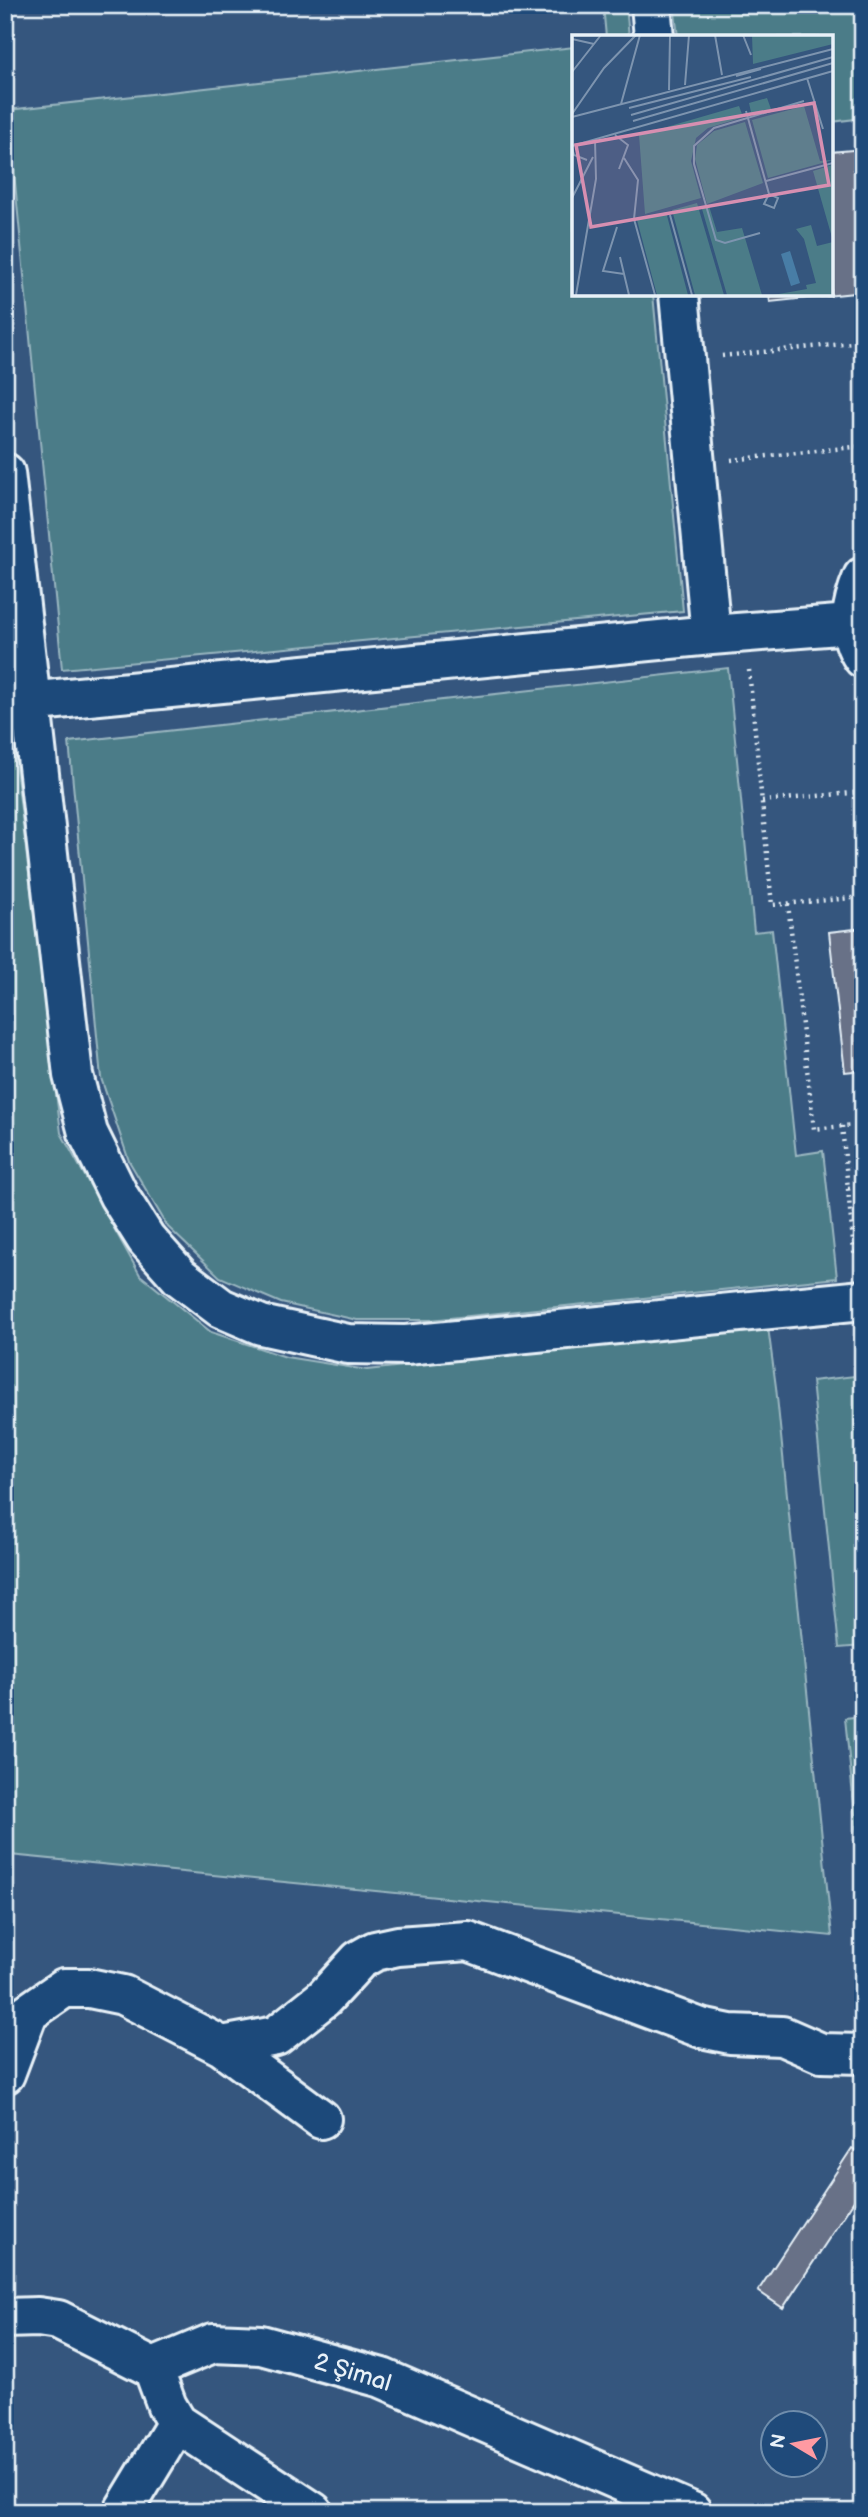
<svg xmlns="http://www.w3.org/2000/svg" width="868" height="2517" viewBox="0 0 868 2517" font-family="'Balsamiq Sans',sans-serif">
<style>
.green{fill:#4b7c88;stroke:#9ab6c0;stroke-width:2}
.building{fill:#677187;stroke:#e8f1f8;stroke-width:2}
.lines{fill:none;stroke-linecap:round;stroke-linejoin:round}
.minor-casing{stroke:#e8f1f8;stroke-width:44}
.path{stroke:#e8f1f8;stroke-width:4.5;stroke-dasharray:2 5;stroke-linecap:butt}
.minor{stroke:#1f4a7a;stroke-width:38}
.labels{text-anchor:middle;stroke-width:5;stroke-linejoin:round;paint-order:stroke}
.street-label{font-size:24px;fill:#e8f1f8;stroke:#1f4a7a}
.inset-road{fill:none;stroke:#7d94af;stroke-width:2}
.view{fill:#d78fb1;fill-opacity:0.15;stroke:#d78fb1;stroke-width:3.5}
.inset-edge{fill:none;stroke:#e8f1f8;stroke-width:3.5}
</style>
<rect width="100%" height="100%" fill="#35567e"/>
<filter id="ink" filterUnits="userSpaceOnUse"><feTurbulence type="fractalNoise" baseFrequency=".0143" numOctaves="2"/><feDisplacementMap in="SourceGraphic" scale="14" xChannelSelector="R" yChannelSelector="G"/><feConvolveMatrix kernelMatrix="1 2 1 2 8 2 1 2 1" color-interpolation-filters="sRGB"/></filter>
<g filter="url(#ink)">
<path class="green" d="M603 5H626L629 37H606Z
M674 5H863V118L831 122V37H678Z
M574 47V294H653L683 611 62 669 8 110Z
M728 668 754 932 772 930 796 1155 823 1151 837 1278 430 1320H357L281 1303 220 1277 168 1227 129 1161 101 1078 69 742Z
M5 679 61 1133 140 1275 211 1332 286 1357 367 1370 768 1327 776 1387 832 1936 10 1855 5 1815Z
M863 1375V1646L839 1648 812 1381Z
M863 1716V1894L845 1718Z"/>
<path class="building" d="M863 149V292L770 302 769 294H831V152Z
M863 928V1070L845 1072 829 932Z
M857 1499H863V1565Z
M852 2148 863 2155V2187L783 2308 758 2291Z"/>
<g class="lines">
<g class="minor-casing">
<path id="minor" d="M651 5 654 37
M679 294 711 635
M5 473 73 1075 88 1133 119 1196 146 1239 180 1277 221 1308 261 1325 348 1344 406 1345 863 1300
M863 577C852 603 845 632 863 658
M7 704 711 635 851 624
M222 2046 276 2036 324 1998 359 1960 375 1951 398 1946 468 1941 701 2028 730 2034 782 2036 821 2053 863 2054
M5 2074 28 2013 64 1988H89L123 1995 222 2046 321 2119
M5 2318 38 2317 58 2320 153 2368 213 2343 261 2345 382 2378 692 2512
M153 2368 167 2406 177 2423 313 2512
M123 2512 177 2423"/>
</g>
<path class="path" d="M722 356 863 342
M731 460 863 446
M749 670 772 905 863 897
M762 801 863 792
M788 904 814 1129 863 1124
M842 1126 854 1252 863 1251
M848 1188 863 1187"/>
<use href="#minor" class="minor"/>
</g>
</g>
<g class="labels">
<g class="street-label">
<text transform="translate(353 2372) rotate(17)" y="8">2 Şimal</text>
</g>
</g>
<g transform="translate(572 35)">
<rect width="261" height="261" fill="#35567e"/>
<path d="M180 0H261V9L181 29ZM195 63 199 74 136 93 124 103 119 126 129 163 73 179 67 100 167 71 170 79 179 77 177 68ZM232 71 248 126 261 125 196 143 180 85ZM173 87 191 148 135 169 123 124 125 110 142 96ZM260 130 261 133V206L241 136ZM125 168 152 260H123L100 175ZM137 171 145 197 170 193 190 260H155L130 174ZM94 177 116 260H85L65 185ZM239 190 245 211 261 207V260H201L235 254 234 250 244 248 232 204 224 194Z" fill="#4b7c88"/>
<path d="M218 216 228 248 219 251 209 219Z" fill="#487da6"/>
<path class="inset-road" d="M143 0 150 40M171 0 179 20M0 4 22 9M0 37 29 0M164 41 189 34M235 43 251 94M113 50 117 0M97 55 98 0M49 69 68 0M57 73 179 42M174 76 197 159 192 169 202 173 206 163 197 159M0 79 32 33 64 0M59 80 261 22M0 82 261 14M61 86 261 28M43 100 56 110 47 134M0 111 261 36M0 113 2 120 15 125M52 123 66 145 62 184 83 260M194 146 261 128M0 163 21 122M98 180 120 260M45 192 31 236 52 239M188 198 153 208 144 205 122 129V111L142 93 232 66M48 222 57 260M4 260 24 144 23 105"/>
<path class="view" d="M242 68 257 150 19 192 4 110Z"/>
<rect width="261" height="261" class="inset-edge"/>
</g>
<rect width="868" height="2517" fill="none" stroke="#1f4a7a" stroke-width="28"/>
<rect x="14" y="14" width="840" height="2489" fill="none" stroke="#e8f1f8" stroke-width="2.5" filter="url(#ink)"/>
<g transform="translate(794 2444) rotate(280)"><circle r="33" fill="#1f4a7a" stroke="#6f8dac" stroke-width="2"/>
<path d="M0-5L12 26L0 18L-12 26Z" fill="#ff9aa2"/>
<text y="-10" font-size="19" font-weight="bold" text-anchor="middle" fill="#e8f1f8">N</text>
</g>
</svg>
